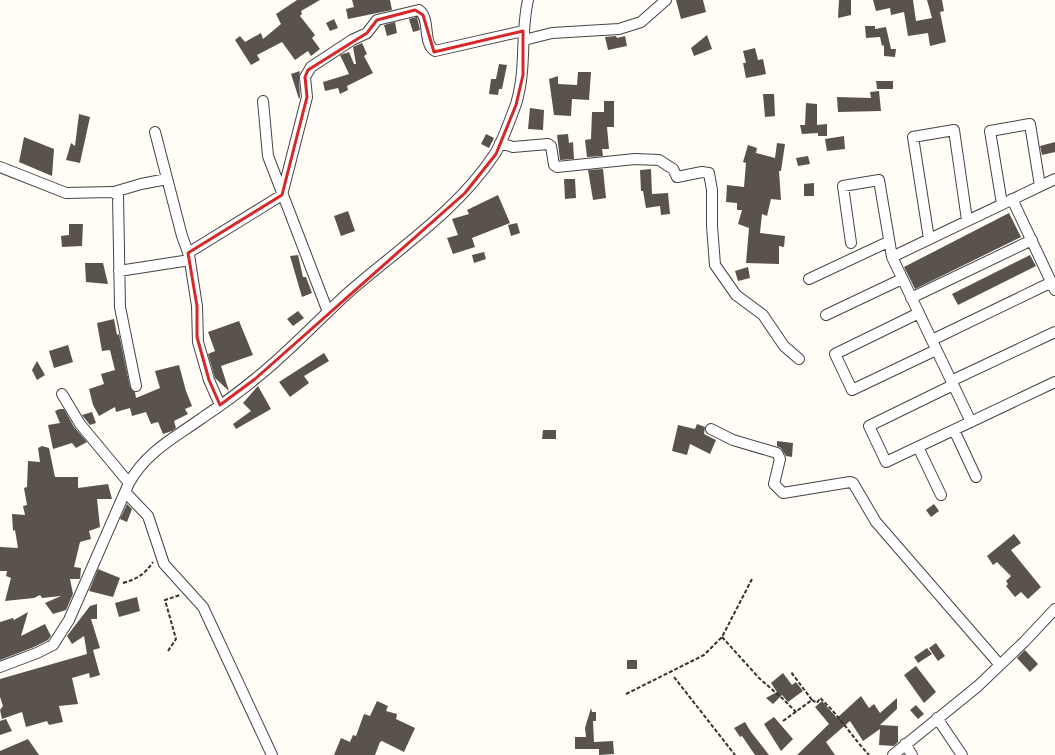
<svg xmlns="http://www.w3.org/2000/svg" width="1055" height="755" viewBox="0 0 1055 755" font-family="'PT Serif',serif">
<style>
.building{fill:#5a524d}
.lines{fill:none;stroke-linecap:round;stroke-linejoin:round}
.minor-casing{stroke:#444;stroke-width:12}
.path{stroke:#333;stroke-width:2;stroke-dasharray:4 2;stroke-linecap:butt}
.minor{stroke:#fff;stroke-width:10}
.marked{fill:none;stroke:#d62828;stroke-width:3;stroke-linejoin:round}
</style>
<rect width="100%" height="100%" fill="#fffdf5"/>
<path class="building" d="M297 0H320L301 11 302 14 300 16 315 35 312 38 320 49 311 56 308 51 295 60 282 42 257 55 260 60 251 65 235 40 240 36 245 42 261 33 263 39 281 24 276 14Z
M352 0H390L392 10 348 19 346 9 354 7Z
M676 0H703L706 12 681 19Z
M839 0H851V15L838 18Z
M873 0H913L916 21 932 18 927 0H942L944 11 940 12 946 42 930 46 928 33 908 36 904 12 891 15 890 8 876 11Z
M417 17 420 30 413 32 409 19Z
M334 19 338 28 330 31 326 23Z
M395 22 397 33 387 36 384 25Z
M865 26H875V29L886 27 891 49H896L895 57 884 56V45L882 46 880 37 866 38Z
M707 35 712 49 694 56 691 48Z
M616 36 617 38 625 36 627 46 608 50 605 37Z
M362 43 367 54 364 56 373 73 347 86 348 90 340 94 338 88 325 91 323 82 349 74 340 55 349 52 354 64H356L353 47Z
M755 48 758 60 763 59 766 74 746 78 743 63H746L743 51Z
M499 64 507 65 502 89H499L498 95 489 94 491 79H496Z
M300 71 299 78 300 97 299 99 291 74Z
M578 72H591L589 100 572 99 571 116 554 115 549 79 558 76V84L577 85Z
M876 81H893V89H877Z
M879 91 881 111 838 112 837 97 871 98 870 92Z
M763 94H774L775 116 765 117Z
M604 101H614V127H607L609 149H602L603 156 587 157 585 140 591 139 592 112H604Z
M806 103 817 104V125L827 124V136H818V133L802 134 800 125H805Z
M530 108 544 110 543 130 528 129Z
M79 114 90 117 80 163 66 160 71 143 75 146Z
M486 134 494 138 489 148 481 144Z
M568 134 569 143 573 142 574 159 560 160 557 135Z
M844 136 845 149 827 151 825 139Z
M24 137 54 149 52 176 19 162Z
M1055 142V152L1042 155 1040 146Z
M777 143 785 144 781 171H779L781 200 771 199 767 216 762 214 760 233 785 236 784 247 779 246V264L746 263 749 228 738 224 742 210H737V203L726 202 727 185 744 187 746 163 743 162 748 145 757 148 756 153 775 158Z
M808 156 810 164 798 166 796 158Z
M603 169 606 198 593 200 588 170Z
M651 169 652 194 668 193 670 214 661 215 660 206 646 208 643 191H641L640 170Z
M564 179H575L576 198 565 199Z
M814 183V196H804V184Z
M498 195 510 223 472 238 475 247 453 254 447 238 458 235 452 219 469 214 467 210Z
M348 211 355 231 341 236 334 216Z
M1009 213 1021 237 915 289 904 267Z
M517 223 520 233 511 236 508 225Z
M69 224H83L82 246 62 247 61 236 69 235Z
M484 252 486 259 474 263 472 255Z
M298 255 303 277H306L312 293 302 297 290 256Z
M1030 255 1036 266 958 305 952 294Z
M85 263H103L108 284 86 282Z
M748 267 750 278 738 281 735 271Z
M298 311 304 318 293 326 287 319Z
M114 319 117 335 119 334 130 387 135 392 136 398 160 388 155 371 179 365 186 391 192 406 185 409 188 414 174 421 176 428 172 431 163 434 158 422 151 424 146 412 132 416 130 408 116 412 115 407 99 416 93 405 89 389 104 384 101 374 115 370 110 350 102 351 97 323Z
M239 321 253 355 221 366 229 391 215 378 208 354 215 351 208 332Z
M68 345 73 362 54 368 49 351Z
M324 353 329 361 304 376 309 383 290 397 279 382Z
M37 361 45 375 37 380 32 370Z
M258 386 271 409 236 429 233 424 251 411 243 403Z
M60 409H64L74 427 87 442 76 448 72 443 53 449 48 425 60 423 55 411Z
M92 412 96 423 90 425 82 415Z
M697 424 705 427 704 434 716 440 710 454 690 444 687 455 672 451 678 425 695 429Z
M543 430H556V439H542Z
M777 441 793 443 792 457 786 456 781 448 777 446Z
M42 446 49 448 55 477H78V488L108 484 112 499H97L100 527 89 531 91 539 80 542 74 567 81 568 80 579H70L73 594 66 610 53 614 45 603 61 596 42 598 40 595 34 598 5 601 11 578 6 576 7 571H0V547L18 548 15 530 13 531 12 514 25 515 23 506 27 505 24 488 27 487 28 461 40 462 38 448Z
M127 504 132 509 127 522 120 519Z
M934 504 939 511 931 517 926 510Z
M1014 534 1021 543 1011 550 1041 587 1028 599 1021 592 1015 597 1006 586 1008 584 1006 581 1011 576 997 562 993 565 987 556Z
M98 569 120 578 113 597 89 591Z
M137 597 140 611 119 617 115 603Z
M97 604V619H91L100 648 93 650 100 675 90 678 89 673 72 678 78 704 59 706 63 722 49 725 47 721 26 727 22 712 2 719 0 710 3 706 0 697V679L87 654 84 636 72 644 67 636 90 606Z
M28 612 21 636 45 624 51 636 48 640 34 647 0 660V622L13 618 14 620Z
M936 643 945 656 938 661 929 648Z
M927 648 932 654 918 663 914 657Z
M1025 650 1038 664 1030 672 1017 658Z
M627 660H637V669H627Z
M916 666 936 692 924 703 904 675Z
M783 673 792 685 796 682 803 691 788 702 782 695 773 704 766 698 777 692 771 683Z
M861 696 869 708 874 704 880 713 897 698V709L880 725 898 726V742L894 746 879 745 880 729 863 741 850 721 826 742 835 755H797L829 724 815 707 822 701 837 718Z
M377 701 388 706 386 711 397 714 396 719 415 728 404 752 382 741 380 742 375 755H334L341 738 350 742 353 735 356 736 364 714 370 716Z
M916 705 924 714 918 719 910 710Z
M591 708 592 712H596V721H593L594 742 613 741 614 754 599 755V749H575V737H586L585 728Z
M774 717 793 739 781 751 764 724Z
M6 719 12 731 0 735V721Z
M745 722 751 732 769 755H755L742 736 740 737 734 728Z
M28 739 39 755H0V751Z"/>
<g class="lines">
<g class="minor-casing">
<path id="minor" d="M524 40 552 33 619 29 641 22 666 0
M263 101 268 156 328 312
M155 132 182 236 189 255 197 306 198 342 209 380 220 405
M500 143 513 147 548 144 551 146 554 165 557 167 635 159 659 160 673 169 677 177 702 172 709 173 712 190V226L715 265 736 295 763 315 784 346 799 359
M0 167 66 193 112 192 118 195 120 307 136 386
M114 192 141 184 167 179
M1012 199 1055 290
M1002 204 990 131 1030 124 1040 186
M929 239 913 137 954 130 967 220
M851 243 843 186 879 180 892 257
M188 253 282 195 307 97 305 77 311 67 352 40 367 33 377 20 419 10C431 19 422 43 435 51L523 31
M119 271 190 260
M809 279 888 242
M911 298 1032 240
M919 313 835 354 852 390 936 350
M826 315 902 279
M932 340 1052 282
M951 381 1055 332
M953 385 869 426 886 462 1055 382
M62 394 80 424 129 483
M971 422 892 257 1055 179
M711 429 733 440 777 453 780 459 774 484 783 493 850 482 853 483 876 522 1000 665
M954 430 976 477
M918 447 941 495
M125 492 148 516 164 564 203 607 272 755
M0 667 37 653 53 645 69 620 129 483C146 452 174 438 202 418 220 406 238 393 255 379 288 353 317 321 349 292 398 249 457 211 494 155 500 147 512 115 516 104 527 68 520 35 528 0
M937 718 962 755
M905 744 912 755
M893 755 978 686 1024 642 1055 609"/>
</g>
<path class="path" d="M123 583C137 579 145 574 153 562
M722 637 759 678 782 698 797 713
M168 651 176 639 165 600 180 595
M674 677 735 755
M626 694 704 655 722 637 752 579
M812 700 817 703 820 698C839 715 852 737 869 755
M783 721 812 700 791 672"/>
<use href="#minor" class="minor"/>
</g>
<path class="marked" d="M415 10 423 15 434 52 523 31V75L516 105 496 154 465 193 255 379 220 405 209 380 197 337V306L188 253 282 195 307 97 305 77 308 70 367 33 377 20Z"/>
</svg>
